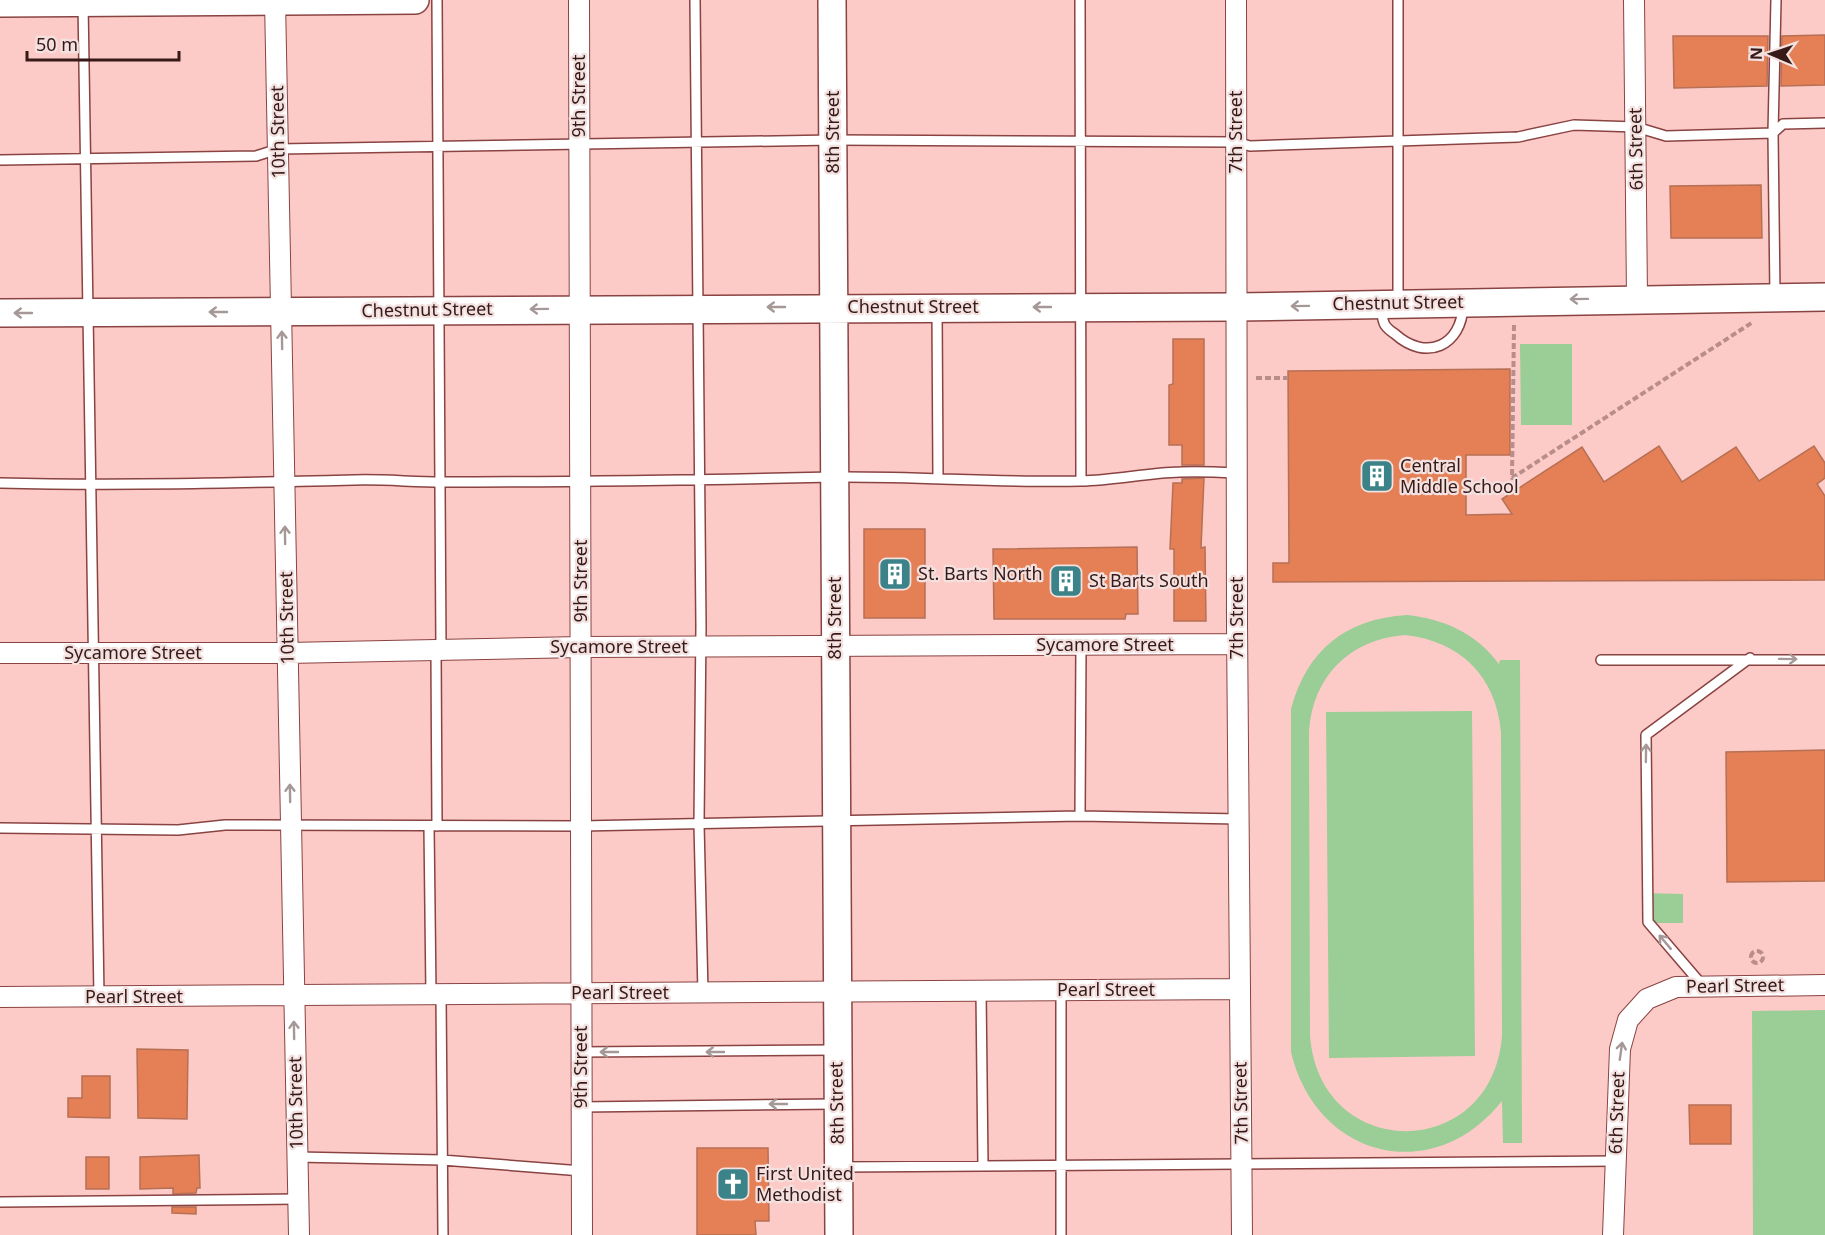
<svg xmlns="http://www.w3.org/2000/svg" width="1825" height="1235" viewBox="0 0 1825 1235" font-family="'Noto Sans',sans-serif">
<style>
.green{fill:#9bcd96;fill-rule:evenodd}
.building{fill:#e57f55;stroke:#b67055;stroke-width:1.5}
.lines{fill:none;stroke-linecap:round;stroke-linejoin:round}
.lane-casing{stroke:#894342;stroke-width:12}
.street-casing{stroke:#894342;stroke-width:22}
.secondary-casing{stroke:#894342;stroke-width:30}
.path{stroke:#b88d8a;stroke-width:4;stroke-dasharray:6 3;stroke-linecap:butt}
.lane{stroke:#fff;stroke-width:9}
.street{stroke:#fff;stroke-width:20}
.secondary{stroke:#fff;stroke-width:27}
.oneway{stroke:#a59897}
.labels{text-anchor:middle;stroke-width:4.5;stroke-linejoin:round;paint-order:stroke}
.street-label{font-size:18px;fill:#371918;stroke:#f3e1e0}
.poi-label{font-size:18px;fill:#371918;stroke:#f3e1e0;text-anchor:start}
</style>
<rect width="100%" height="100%" fill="#fdcbc7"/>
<path class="green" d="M1520 344H1572V425H1521Z
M1407 615C1444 619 1476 633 1499 664L1500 660H1520L1522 1143H1503L1502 1101C1433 1188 1316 1158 1291 1052V709C1307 650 1345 619 1407 615ZM1405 635C1460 641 1496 676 1501 732L1502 1036C1492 1163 1319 1163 1310 1035L1309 731C1313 676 1350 639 1405 635Z
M1472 711 1475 1056 1329 1058 1326 712Z
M1642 893 1683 894V923H1642Z
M1825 1010V1235H1753L1752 1011Z"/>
<path class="building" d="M1825 35V85L1781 86 1782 36Z
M1673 36H1768L1767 86 1674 88Z
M1761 185 1762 238H1671L1670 186Z
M1173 339H1204V465H1182V445H1169V385L1173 384Z
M1510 369V455H1466V515L1512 514 1502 499 1582 447 1604 482 1659 446 1682 482 1736 447 1759 481 1814 446 1825 463V478L1817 484 1825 496V580L1273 582V563H1289L1288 371Z
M1204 478 1201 548 1205 547 1206 621H1174V549H1170L1173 483H1182V479Z
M864 529H925V618H864Z
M1137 547 1138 614H1126L1125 619H994L993 549Z
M1825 750V881L1727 882 1726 752Z
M137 1049 188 1050 187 1119 138 1118Z
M82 1076H110V1118L68 1117V1098H82Z
M1689 1105H1731V1144H1690Z
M697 1148H768L769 1221H755L756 1235H697Z
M199 1155 200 1188H197L196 1193 173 1194V1188L140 1189V1157Z
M86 1157H109V1189H86Z
M172 1207H196V1214L172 1213Z"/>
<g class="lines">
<g class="lane-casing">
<path id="lane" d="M437 0 441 650
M695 0 701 626 699 824 703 993
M1080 0 1081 481
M1398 0V301
M83 3 99 997
M0 160 256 156 278 149 833 140 1236 142 1250 146 1518 137 1574 125 1636 127 1666 136 1773 133 1783 124 1825 123
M1775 295 1773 133 1776 0
M1381 306C1382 312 1382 320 1385 325 1387 328 1392 332 1395 334 1426 362 1462 346 1463 305
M937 309 938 479
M0 483C118 486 236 483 354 480 383 479 412 482 441 482 571 482 702 480 833 477 916 476 999 483 1081 481 1115 480 1147 473 1180 472 1199 471 1218 472 1236 473
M436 650 437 826
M1601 660H1825
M1080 816 1081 645
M429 826 431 995
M0 828 178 830 225 825 581 826 1080 816 1239 819
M1702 985 1648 922 1646 735 1750 658
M981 991 983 1166
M441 995 443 1235
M581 1052 834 1050
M581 1107 835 1104
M297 1157 442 1160 582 1171
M841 1167 1616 1161
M0 1202 298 1199
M1061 1235V991"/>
</g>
<g class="street-casing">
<path id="street" d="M275 0 299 1235
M579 0 582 1235
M1236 0 1237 624 1242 1235
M1634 0 1637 298
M0 653H287L581 647 1237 644
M0 997 1240 989
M1613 1235 1620 1049 1628 1020 1647 999 1676 987 1825 985"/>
</g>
<g class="secondary-casing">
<path id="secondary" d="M832 0 839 1235
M0 3 415 0
M0 313 1236 307 1825 297"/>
</g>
<path class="path" d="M1514 325 1512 478 1753 322
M1256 378H1288
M1751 957a6 6 0 1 1 12 0a6 6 0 1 1-12 0Z"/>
<use href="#lane" class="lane"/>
<use href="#street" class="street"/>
<use href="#secondary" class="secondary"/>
</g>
<defs><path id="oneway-shaft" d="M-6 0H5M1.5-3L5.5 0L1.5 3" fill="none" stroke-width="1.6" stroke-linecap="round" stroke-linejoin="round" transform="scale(1.5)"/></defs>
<g class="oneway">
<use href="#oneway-shaft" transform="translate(1579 299) rotate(179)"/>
<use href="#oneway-shaft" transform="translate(1300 306) rotate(179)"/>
<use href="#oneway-shaft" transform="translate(776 307) rotate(180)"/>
<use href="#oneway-shaft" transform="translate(1042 307) rotate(-180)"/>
<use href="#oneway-shaft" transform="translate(539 309) rotate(179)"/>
<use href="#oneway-shaft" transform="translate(218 312) rotate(180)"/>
<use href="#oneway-shaft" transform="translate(23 313) rotate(180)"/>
<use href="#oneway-shaft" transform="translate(282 340) rotate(-91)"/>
<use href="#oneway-shaft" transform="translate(285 535) rotate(-91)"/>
<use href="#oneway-shaft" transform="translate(1788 659) rotate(1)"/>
<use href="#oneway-shaft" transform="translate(1646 753) rotate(-89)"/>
<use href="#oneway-shaft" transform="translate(290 793) rotate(-91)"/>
<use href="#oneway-shaft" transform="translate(1665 942) rotate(-130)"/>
<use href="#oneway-shaft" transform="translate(294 1030) rotate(-91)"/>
<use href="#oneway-shaft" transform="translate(1621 1051) rotate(-82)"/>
<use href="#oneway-shaft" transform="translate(609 1052) rotate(-180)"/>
<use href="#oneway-shaft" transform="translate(715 1052) rotate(-180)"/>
<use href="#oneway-shaft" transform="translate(778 1104) rotate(180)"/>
</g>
<defs>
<g id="building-square" transform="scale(1.725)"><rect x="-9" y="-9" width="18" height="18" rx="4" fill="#3b8388" stroke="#f3e1e0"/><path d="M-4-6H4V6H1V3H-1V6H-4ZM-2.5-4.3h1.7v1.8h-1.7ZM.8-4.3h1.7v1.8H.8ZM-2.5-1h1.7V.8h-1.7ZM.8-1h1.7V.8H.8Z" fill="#fff"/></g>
<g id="church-square" transform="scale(1.725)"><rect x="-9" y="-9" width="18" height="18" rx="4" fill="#3b8388" stroke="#f3e1e0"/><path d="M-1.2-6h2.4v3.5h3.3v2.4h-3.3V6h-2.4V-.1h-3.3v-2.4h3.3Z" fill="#fff"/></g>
</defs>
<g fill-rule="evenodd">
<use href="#building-square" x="1377" y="476"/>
<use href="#building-square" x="895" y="574"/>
<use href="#building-square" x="1066" y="581"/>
<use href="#church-square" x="733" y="1184"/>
</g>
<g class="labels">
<g class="street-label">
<text transform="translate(579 96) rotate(-90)" y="6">9th Street</text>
<text transform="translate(278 132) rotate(-91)" y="6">10th Street</text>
<text transform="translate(833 132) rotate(-90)" y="6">8th Street</text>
<text transform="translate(1236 132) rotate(-90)" y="6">7th Street</text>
<text transform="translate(1636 149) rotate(-91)" y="6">6th Street</text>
<text transform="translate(1398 303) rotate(-1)" y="6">Chestnut Street</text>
<text x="913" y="313">Chestnut Street</text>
<text transform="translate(427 310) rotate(-1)" y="6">Chestnut Street</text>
<text transform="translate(581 581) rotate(-90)" y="6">9th Street</text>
<text transform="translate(287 618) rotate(-91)" y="6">10th Street</text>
<text transform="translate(835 618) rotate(-90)" y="6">8th Street</text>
<text transform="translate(1237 618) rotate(-90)" y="6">7th Street</text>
<text x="1105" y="651">Sycamore Street</text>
<text x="619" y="653">Sycamore Street</text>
<text x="133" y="659">Sycamore Street</text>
<text transform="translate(1735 986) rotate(-1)" y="6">Pearl Street</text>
<text x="1106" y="996">Pearl Street</text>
<text x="620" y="999">Pearl Street</text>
<text x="134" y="1003">Pearl Street</text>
<text transform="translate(581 1067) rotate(-90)" y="6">9th Street</text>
<text transform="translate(296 1103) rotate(-91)" y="6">10th Street</text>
<text transform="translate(837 1103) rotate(-91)" y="6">8th Street</text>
<text transform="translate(1241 1103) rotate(-91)" y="6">7th Street</text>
<text transform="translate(1617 1113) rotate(-88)" y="6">6th Street</text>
</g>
<g class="poi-label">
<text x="1400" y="472">Central<tspan x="1400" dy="21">Middle School</tspan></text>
<text x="918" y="580">St. Barts North</text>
<text x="1089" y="587">St Barts South</text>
<text x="756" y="1180">First United<tspan x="756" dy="21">Methodist</tspan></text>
</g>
</g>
<g transform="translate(1771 54) rotate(272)" stroke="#f3e1e0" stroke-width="4.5" paint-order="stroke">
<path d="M0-4.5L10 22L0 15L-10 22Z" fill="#371918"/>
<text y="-9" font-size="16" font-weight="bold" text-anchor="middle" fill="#371918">N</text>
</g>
<path d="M27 51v9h152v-9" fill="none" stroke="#371918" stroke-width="3"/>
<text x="36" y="51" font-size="18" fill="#371918" stroke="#f3e1e0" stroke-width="4.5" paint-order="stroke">50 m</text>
</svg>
